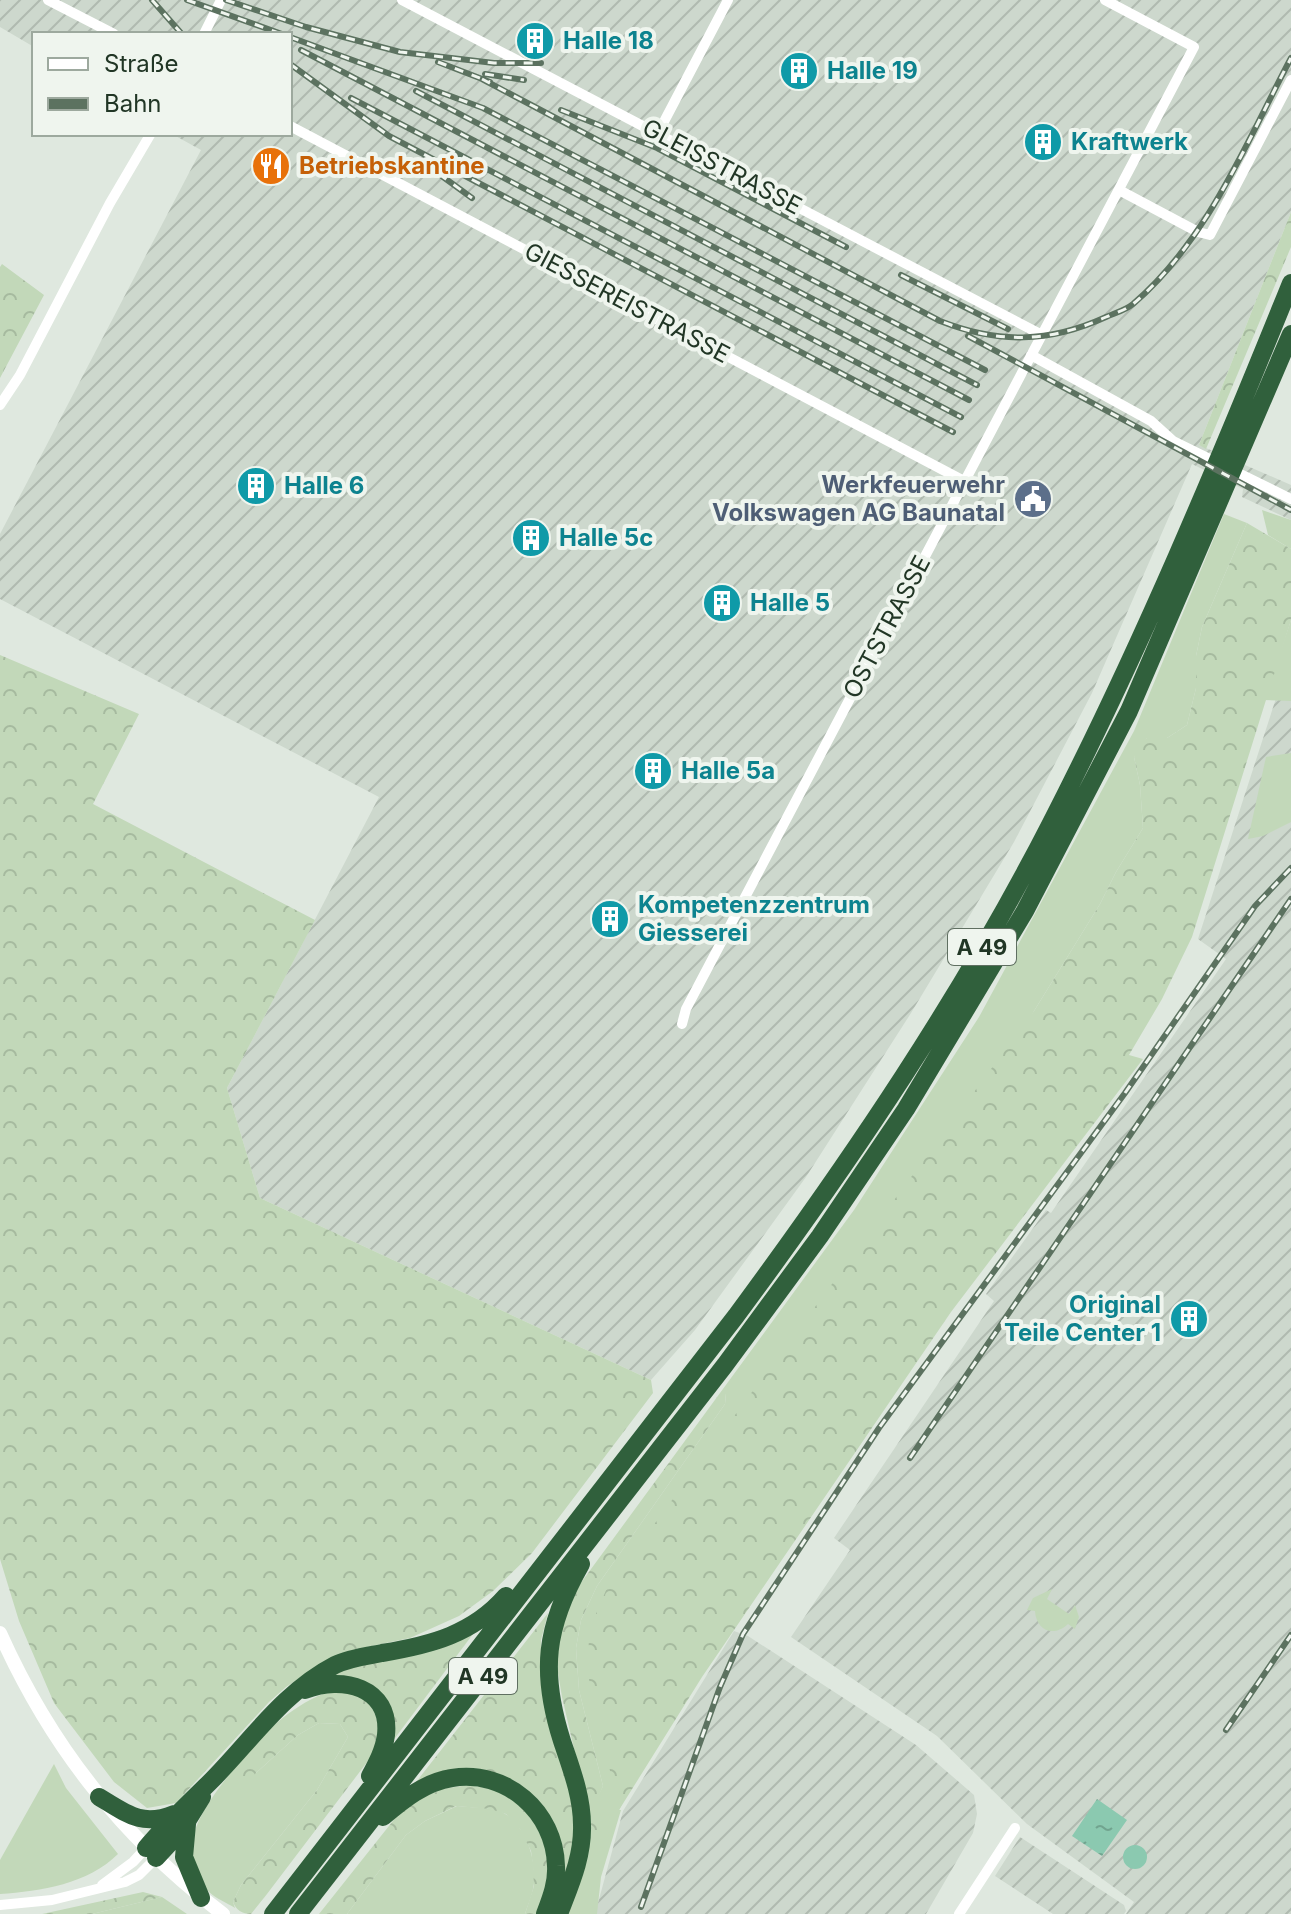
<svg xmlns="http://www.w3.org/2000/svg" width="1291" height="1914" viewBox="0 0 1291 1914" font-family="Inter,sans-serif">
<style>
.industrial{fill:url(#industrial-furrows)}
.grass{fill:#c2d8b9}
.forest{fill:url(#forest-crowns)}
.water{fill:url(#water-ripples)}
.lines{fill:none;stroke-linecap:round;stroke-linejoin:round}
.minor{stroke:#fff;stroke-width:10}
.secondary{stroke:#fff;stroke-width:14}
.motorway{stroke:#30603c;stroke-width:18}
.rail-casing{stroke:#5c7260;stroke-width:6}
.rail{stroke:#eff5ee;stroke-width:3;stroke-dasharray:9;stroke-linecap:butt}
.labels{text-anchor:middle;stroke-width:8;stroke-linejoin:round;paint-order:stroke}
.shield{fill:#eff5ee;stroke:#5f6f61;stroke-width:2}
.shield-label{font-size:22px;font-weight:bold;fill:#213625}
.culture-label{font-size:24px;font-weight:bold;fill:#0d838f;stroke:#eff5ee;text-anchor:start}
.food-label{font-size:24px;font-weight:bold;fill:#c56008;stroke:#eff5ee;text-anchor:start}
.street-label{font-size:24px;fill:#213625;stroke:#eff5ee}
.service-label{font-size:24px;font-weight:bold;fill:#4e5e75;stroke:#eff5ee;text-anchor:end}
</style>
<defs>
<pattern id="industrial-furrows" width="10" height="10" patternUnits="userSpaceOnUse" patternTransform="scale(2)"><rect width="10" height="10" fill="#cdd8cd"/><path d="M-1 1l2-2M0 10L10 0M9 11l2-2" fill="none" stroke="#b0bab0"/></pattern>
<pattern id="forest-crowns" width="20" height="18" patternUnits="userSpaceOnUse" patternTransform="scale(2)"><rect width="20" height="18" fill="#c2d8b9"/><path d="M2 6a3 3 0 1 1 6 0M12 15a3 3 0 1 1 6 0" fill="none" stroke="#a6ba9f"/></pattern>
<pattern id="water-ripples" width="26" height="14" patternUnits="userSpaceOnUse" patternTransform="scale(2)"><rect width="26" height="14" fill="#8bc9b0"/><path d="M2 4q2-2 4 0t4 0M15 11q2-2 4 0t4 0" fill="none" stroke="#71a48f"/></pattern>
</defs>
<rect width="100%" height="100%" fill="#dfe8df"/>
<path class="industrial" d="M0 0H1291V212L1199 445 1291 485V520L1242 497 1243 489 1192 464 1092 693 1014 842 911 1013 806 1177 695 1330 651 1380 260 1198 227 1088 379 797 0 599V534L201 150 172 134H290V34H34V47L0 27Z
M1291 652V1914H1126L1134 1902 1027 1824 937 1736 791 1637 850 1550 834 1538 994 1301 986 1294 1046 1210 1051 1213 1226 959 1198 939Z
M734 1631 748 1636 916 1745 974 1795 977 1814 973 1833 926 1914H595L623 1811Z
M1020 1837 1124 1905 1126 1911 1124 1914H1053L995 1876Z"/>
<path class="grass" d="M1262 510 1291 520V549L1268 535Z
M1224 514 1247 523 1202 627 1196 656V688L1187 725 1167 738H1147L1134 757 1140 785 1143 828 1116 872 1100 904 1034 1011 619 1810H621L601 1877 597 1914H568L596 1800 603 1786 579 1690 576 1648 581 1620 597 1586 725 1404 726 1394 720 1393 854 1210 979 1017 1134 731Z
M1291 620V701L1264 700Z
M1291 753V822L1263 836 1248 839 1266 757Z
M1052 1589 1047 1599 1069 1614 1075 1605 1079 1617 1075 1629 1068 1624C1053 1638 1036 1630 1035 1611L1027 1610 1033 1598Z
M319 1723 340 1724 348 1737 317 1790 241 1885 233 1902 235 1908C227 1903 215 1898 208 1891 170 1851 205 1806 231 1772L256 1773 298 1735Z
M54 1764 66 1788 118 1854C88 1884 41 1891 0 1894V1860Z
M457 1806C472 1808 494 1806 507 1815 527 1829 536 1860 534 1883 533 1894 528 1904 525 1914H347L406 1835 425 1821Z
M162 1897 187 1914H92Z"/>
<path class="forest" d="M1291 212V247L1206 449 1199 445Z
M2 264 44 295 0 378V267Z
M1247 523 1291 549V620L1192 937 1162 999 1129 1055 1143 1059 951 1312 702 1677 619 1810 588 1675 589 1630 607 1588 1034 1011 1100 904 1116 872 1143 828 1140 785 1134 757 1137 746 1147 738H1167L1187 725 1196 688V656L1202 627Z
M0 655 139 714 93 804 315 920 227 1088 260 1198 651 1380 653 1393 532 1553 493 1591 459 1616 410 1638 357 1649 322 1663 286 1687 269 1702 176 1803 147 1808 114 1782 54 1703 19 1621 0 1559Z
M720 1393H726L725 1404 597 1586 581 1620 576 1648 579 1690 603 1786 597 1800 604 1816 594 1853 587 1854 582 1783 562 1697 554 1649 561 1610Z
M548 1613 541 1640V1664L565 1765 577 1833 557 1903 562 1859 505 1780 413 1786Z
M473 1634 392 1742 389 1710 334 1678 335 1671Z
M338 1689 366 1698C380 1720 381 1728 374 1753L267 1894 251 1914C242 1914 236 1910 233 1902L241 1885 317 1790 348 1737 340 1724 319 1723 298 1735 245 1783 235 1780 231 1772C255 1739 298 1698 338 1689Z
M469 1785C479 1787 490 1788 500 1792 529 1806 548 1838 548 1870 548 1884 543 1900 540 1914H525L534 1886 533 1866 531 1851 520 1829 506 1814 490 1809 456 1806 425 1821 406 1835 347 1914H319L408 1802 427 1791Z
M143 1892 162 1897 92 1914H42Z"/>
<path class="water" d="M1097 1799 1127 1820 1102 1856 1072 1836Z
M1123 1857a12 12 0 1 1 24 0a12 12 0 1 1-24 0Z"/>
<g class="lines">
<path class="minor" d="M48 0 114 34
M402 0 1042 335
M204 34 221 0
M290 126 964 481
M658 133 728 0
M1119 190 1198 232 1210 235 1291 80
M1031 355 1151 421 1173 441 1291 499
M0 405 20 375 110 203 150 135
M682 1024 686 1009 1194 47 1105 0
M102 1885 133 1862 146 1848
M0 1905 52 1900 125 1882 139 1875 156 1858
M959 1914 1015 1828"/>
<path class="secondary" d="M0 1633C51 1747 123 1838 223 1914"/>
<path class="motorway" d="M305 1690C342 1675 391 1687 386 1735 384 1750 377 1763 370 1776
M99 1797C127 1814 142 1827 174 1814
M383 1817C403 1800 425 1782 452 1778 506 1769 555 1812 556 1866 557 1883 551 1898 545 1914
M187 1824 184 1857 201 1898
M146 1848C167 1823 188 1804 210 1782 250 1742 283 1692 335 1665 349 1658 366 1656 382 1653 431 1645 473 1634 506 1596
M156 1858 181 1831 202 1797
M273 1914 736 1316C852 1159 962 997 1051 823 1141 648 1217 466 1291 283
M298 1914 725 1365 820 1236 906 1109 1025 911 1129 711 1291 334
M559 1914C570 1885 583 1857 582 1825 582 1796 571 1768 562 1741 540 1672 545 1627 581 1564"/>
<g class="rail-casing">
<path id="rail" d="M152 0 181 33
M187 0 282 34
M226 0 306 27 400 52 494 63H541
M290 37 483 108 985 370
M301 50 969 400
M438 62 490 82
M290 64 389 136 953 432
M485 74 524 80
M482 79 940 321C999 344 1049 343 1106 317 1115 313 1126 310 1133 304 1208 240 1246 143 1291 58
M416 91 977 385
M351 98 961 417
M561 110 657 148 846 247
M439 174 472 198
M901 275 1008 329
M968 336 1291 510
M910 1458 1291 899
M1226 1730 1291 1635
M641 1907 720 1687 743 1634 879 1428 1125 1093 1255 906 1291 868"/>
</g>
<use href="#rail" class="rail"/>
</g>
<defs>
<g id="building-disc" transform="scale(2)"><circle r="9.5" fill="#0f9aa8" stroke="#eff5ee"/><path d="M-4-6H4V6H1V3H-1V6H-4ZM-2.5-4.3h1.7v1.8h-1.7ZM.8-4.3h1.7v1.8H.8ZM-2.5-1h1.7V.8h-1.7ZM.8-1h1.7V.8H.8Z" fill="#fff"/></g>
<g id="restaurant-disc" transform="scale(2)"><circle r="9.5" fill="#e8710a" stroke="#eff5ee"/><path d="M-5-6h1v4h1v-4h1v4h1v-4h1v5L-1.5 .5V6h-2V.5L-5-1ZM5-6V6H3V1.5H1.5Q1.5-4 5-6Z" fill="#fff"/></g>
<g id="civic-disc" transform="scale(2)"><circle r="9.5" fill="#5c6f8a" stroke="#eff5ee"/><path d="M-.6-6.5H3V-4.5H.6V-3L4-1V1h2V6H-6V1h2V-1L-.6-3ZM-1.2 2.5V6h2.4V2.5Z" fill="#fff"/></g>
</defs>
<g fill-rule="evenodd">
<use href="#building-disc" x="535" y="41"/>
<use href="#building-disc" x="799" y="71"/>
<use href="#building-disc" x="1043" y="142"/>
<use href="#restaurant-disc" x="271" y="166"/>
<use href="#building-disc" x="256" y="486"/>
<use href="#civic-disc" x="1033" y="499"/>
<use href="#building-disc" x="531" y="538"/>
<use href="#building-disc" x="722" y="603"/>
<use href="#building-disc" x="653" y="771"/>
<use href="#building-disc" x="610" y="919"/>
<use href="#building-disc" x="1189" y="1319"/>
</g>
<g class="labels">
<g class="shield">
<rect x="948" y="929" width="68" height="36" rx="6"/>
<rect x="449" y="1658" width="68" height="36" rx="6"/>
</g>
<g class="shield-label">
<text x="982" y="955">A 49</text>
<text x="483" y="1684">A 49</text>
</g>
<g class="culture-label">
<text x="563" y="49">Halle 18</text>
<text x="827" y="79">Halle 19</text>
<text x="1071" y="150">Kraftwerk</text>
<text x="284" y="494">Halle 6</text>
<text x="559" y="546">Halle 5c</text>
<text x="750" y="611">Halle 5</text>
<text x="681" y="779">Halle 5a</text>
<text x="638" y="913">Kompetenzzentrum<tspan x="638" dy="28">Giesserei</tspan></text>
<text x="1161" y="1313" text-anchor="end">Original<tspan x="1161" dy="28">Teile Center 1</tspan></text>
</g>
<g class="food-label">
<text x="299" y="174">Betriebskantine</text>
</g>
<g class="street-label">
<text transform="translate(722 167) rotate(28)" y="8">GLEISSTRASSE</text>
<text transform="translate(627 303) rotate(28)" y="8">GIESSEREISTRASSE</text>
<text transform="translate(887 627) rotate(-62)" y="8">OSTSTRASSE</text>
</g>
<g class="service-label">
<text x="1005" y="493">Werkfeuerwehr<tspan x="1005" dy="28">Volkswagen AG Baunatal</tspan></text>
</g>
</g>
<rect x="32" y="32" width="260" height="104" fill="#eff5ee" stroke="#9da99e" stroke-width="2"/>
<rect x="48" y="58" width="40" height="12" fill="#ffffff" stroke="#9da99e" stroke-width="2"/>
<text x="104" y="72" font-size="24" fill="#213625">Straße</text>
<rect x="48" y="98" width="40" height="12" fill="#5c7260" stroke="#9da99e" stroke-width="2"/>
<text x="104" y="112" font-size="24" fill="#213625">Bahn</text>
</svg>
